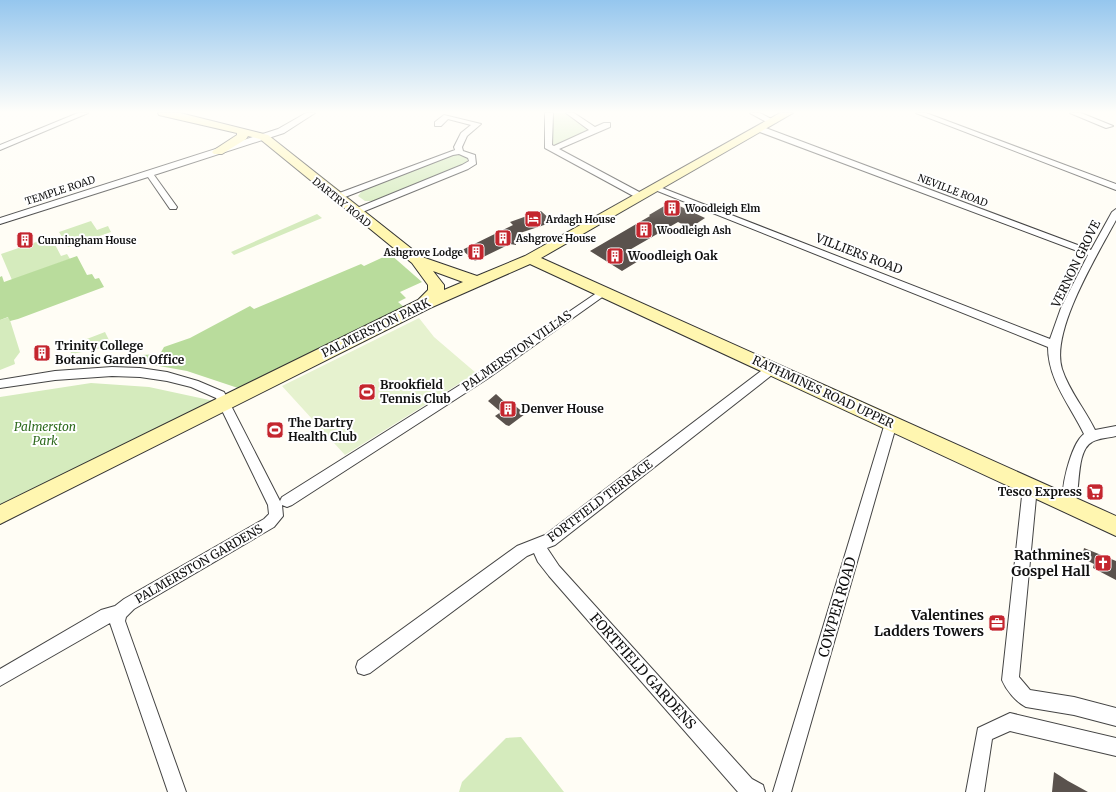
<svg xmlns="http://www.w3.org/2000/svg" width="1116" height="792" viewBox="0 0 1116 792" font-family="Merriweather,serif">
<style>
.green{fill:#d5ebbd}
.forest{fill:#b9dc9c}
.pitch{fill:#e6f2cf}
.building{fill:#5a524d}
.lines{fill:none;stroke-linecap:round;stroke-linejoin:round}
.street-casing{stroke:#444;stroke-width:2}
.secondary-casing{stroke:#333;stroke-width:2}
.street{fill:#fff;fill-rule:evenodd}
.secondary{fill:#fff6b0;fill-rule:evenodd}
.labels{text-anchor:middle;stroke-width:4;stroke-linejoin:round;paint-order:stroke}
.far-street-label{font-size:10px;fill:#111;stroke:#fff}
.far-poi-label{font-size:10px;font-weight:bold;fill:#111;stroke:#fff;text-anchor:start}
.street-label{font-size:12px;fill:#111;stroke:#fff}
.poi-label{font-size:12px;font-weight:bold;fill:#111;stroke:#fff;text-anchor:start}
.park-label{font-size:12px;font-style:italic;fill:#2f6b1f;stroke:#fff}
.near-poi-label{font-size:14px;font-weight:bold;fill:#111;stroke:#fff;text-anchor:end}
.near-street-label{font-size:14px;fill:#111;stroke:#fff}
</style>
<rect width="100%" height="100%" fill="#fffdf5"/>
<path class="green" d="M553 113H566L586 127 588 131 557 145 553 144Z
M454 155H461L467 158 468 163 375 201H365L358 196 362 191Z
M317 214 322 218 234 255 231 252Z
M91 221 97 230 108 226 111 232 68 247 59 232Z
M51 237 61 256 67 254 70 259 12 280 1 254Z
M9 317 20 352 14 360 15 364 0 370V320Z
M105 332 112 346 72 354 66 347Z
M91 383 149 387 214 401 0 505V397Z
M521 737 564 792H459L462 782 506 738Z"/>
<path class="forest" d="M390 254 422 282 400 292 406 298 398 302 404 307 238 388 187 371 137 362 142 355 160 354 164 347 190 338 250 306 254 309 361 264 364 266Z
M77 256 87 275 92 274 95 279 99 278 104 287 18 319 10 321 8 317 0 320V277L2 276 4 282Z"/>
<path class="pitch" d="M419 318 434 337 476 373 345 455 282 386Z"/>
<path class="building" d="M671 202 705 218 690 228 678 222 626 252 640 260 622 271 590 251 650 216 649 215Z
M541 211 553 222 520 233 525 236 516 240V245L510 244 475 261 462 250 513 225 510 222Z
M496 394 509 406 513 404 525 414 509 426 506 425 495 416 501 412 488 401Z
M1084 548 1116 561V580L1093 568 1094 564 1082 558Z
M1054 772 1068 781 1088 792H1052Z"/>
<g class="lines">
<g class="street-casing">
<path id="street" d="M78 113H88L0 150V145Z
M306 113H315L284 133 154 175 177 207 176 209H170L148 177 0 224V218L278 129Z
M545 113H553L552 145 554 146 589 130 566 113H574L595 127 604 123H610V127L559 149 643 194V198H637L545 148Z
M750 113H760L777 122 770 124Z
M916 113H926L1116 184V190Z
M1070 113H1081L1113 126 1106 128Z
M444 115 481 124 467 136 462 147 463 151 475 155 476 164 468 169 355 215 352 214V210L462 165 469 161 468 158 459 154 453 155 340 199H334V195L455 150 454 147 461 133 471 125 448 119 441 126H435V122Z
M757 127H763L1091 250 1112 212 1116 209V220C1098 254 1050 331 1062 369 1069 391 1085 409 1095 430L1116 426V436C1108 438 1099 438 1092 442 1075 451 1081 493 1074 508L1069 510 1064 508C1058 495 1071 443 1084 434 1070 405 1048 380 1048 347L650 188 654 185 657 186 1050 339 1061 308 1088 255 757 131Z
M604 288 609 291 608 293 487 379 292 505 287 507 282 505 280 501 282 497 479 373Z
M773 364 777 365 779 368 777 371 555 545 547 548 559 566 752 779 763 785 765 792H738L549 576 538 562 534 553 527 556 370 673 364 675 358 673 356 667 358 661 517 546 545 535 769 365Z
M112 367 140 368 167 372 198 381 224 392 282 505 283 516 274 527 134 609 126 617 125 621 186 792H168L110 623 0 686V669L101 610 115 606 124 599 264 519 269 514 268 505 216 398 191 387 167 381 140 377 112 376 55 380 0 388V380L55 371Z
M891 418 895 420 897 423 791 792H773L885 423 887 420Z
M1030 481 1035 483 1037 487 1019 677 1030 690 1074 697 1116 708V726L1074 715 1026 707C1016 702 1006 690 1002 680L1023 487 1025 483Z
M1010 713 1116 738V756L1010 731 992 739 984 792H966L978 728Z"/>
</g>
<g class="secondary-casing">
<path id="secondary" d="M158 113H180L268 135 422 257 477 276 525 256 780 113H793L541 258 1116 516V536L530 264 430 308 0 524V505L418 300 428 290V285L412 263 260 139 248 136 246 139 222 154H214L212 152 214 150 237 135V133L159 115ZM433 271 463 282 444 290V285Z"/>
</g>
<use href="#street" class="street"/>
<use href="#secondary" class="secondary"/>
</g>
<linearGradient id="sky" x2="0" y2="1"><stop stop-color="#95c6ee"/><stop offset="0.5" stop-color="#fffefa"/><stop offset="1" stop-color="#fffefa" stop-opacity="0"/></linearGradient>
<rect width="1116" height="224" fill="url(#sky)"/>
<defs>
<g id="building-square" transform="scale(0.9)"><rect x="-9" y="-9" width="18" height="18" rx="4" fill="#c4262e" stroke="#fff"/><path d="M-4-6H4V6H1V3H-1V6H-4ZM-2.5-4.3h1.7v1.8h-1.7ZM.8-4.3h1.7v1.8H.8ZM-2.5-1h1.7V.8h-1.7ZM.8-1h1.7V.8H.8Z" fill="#fff"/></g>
<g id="hotel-square" transform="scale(0.9)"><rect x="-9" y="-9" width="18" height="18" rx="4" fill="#c4262e" stroke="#fff"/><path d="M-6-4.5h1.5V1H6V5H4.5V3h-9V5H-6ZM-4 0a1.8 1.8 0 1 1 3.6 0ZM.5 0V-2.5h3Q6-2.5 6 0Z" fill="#fff"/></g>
<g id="stadium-square" transform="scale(0.9)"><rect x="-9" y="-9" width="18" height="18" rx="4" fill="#c4262e" stroke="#fff"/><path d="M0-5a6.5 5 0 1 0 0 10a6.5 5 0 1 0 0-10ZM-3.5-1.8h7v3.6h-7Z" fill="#fff"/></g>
<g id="supermarket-square" transform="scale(0.9)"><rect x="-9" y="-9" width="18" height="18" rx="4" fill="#c4262e" stroke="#fff"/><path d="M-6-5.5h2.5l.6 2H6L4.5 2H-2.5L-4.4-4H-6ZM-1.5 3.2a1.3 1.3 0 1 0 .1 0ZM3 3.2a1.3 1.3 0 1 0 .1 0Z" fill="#fff"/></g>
<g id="church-square" transform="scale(0.9)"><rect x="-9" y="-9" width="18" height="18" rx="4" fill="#c4262e" stroke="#fff"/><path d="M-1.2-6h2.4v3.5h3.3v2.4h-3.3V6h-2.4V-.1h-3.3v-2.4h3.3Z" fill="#fff"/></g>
<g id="office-square" transform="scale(0.9)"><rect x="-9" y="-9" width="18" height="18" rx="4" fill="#c4262e" stroke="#fff"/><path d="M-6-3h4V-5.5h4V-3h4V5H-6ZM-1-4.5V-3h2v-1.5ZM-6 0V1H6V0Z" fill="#fff"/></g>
</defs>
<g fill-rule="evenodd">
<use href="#building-square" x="672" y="208"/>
<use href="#hotel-square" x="533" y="219"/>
<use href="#building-square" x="644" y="230"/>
<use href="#building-square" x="503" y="238"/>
<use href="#building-square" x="25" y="240"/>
<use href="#building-square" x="476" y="252"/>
<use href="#building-square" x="615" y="256"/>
<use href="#building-square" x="42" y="353"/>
<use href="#stadium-square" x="367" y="392"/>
<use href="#building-square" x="508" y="409"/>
<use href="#stadium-square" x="275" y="430"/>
<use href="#supermarket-square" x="1095" y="492"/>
<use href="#church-square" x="1103" y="563"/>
<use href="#office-square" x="997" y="623"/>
</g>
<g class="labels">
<g class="far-street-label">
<text transform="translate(60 190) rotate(-18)" y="4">TEMPLE ROAD</text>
<text transform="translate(953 190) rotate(21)" y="4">NEVILLE ROAD</text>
<text transform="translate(342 202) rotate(39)" y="4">DARTRY ROAD</text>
</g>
<g class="far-poi-label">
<text x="685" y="212">Woodleigh Elm</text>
<text x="546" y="223">Ardagh House</text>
<text x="657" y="234">Woodleigh Ash</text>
<text x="516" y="242">Ashgrove House</text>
<text x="38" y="244">Cunningham House</text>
<text x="463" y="256" text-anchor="end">Ashgrove Lodge</text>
</g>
<g class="street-label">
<text transform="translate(859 254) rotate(21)" y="4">VILLIERS ROAD</text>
<text transform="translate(1076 264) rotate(-64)" y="4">VERNON GROVE</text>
<text transform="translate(376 328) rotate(-26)" y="4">PALMERSTON PARK</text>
<text transform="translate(517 351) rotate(-35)" y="4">PALMERSTON VILLAS</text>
<text transform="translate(823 392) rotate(25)" y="4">RATHMINES ROAD UPPER</text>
<text transform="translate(600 501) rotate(-37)" y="4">FORTFIELD TERRACE</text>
<text transform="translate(199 564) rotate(-30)" y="4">PALMERSTON GARDENS</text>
</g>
<g class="poi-label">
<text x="628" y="260">Woodleigh Oak</text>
<text x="55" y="350">Trinity College<tspan x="55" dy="14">Botanic Garden Office</tspan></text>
<text x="380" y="389">Brookfield<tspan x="380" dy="14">Tennis Club</tspan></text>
<text x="521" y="413">Denver House</text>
<text x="288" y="427">The Dartry<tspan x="288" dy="14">Health Club</tspan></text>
<text x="1082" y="496" text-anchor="end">Tesco Express</text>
</g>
<g class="park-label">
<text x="45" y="431">Palmerston<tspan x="45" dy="14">Park</tspan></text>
</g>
<g class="near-poi-label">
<text x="1090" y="560">Rathmines<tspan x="1090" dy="16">Gospel Hall</tspan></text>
<text x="984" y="620">Valentines<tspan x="984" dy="16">Ladders Towers</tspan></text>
</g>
<g class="near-street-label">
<text transform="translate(837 607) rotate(-74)" y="5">COWPER ROAD</text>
<text transform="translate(643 671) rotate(48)" y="5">FORTFIELD GARDENS</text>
</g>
</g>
</svg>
